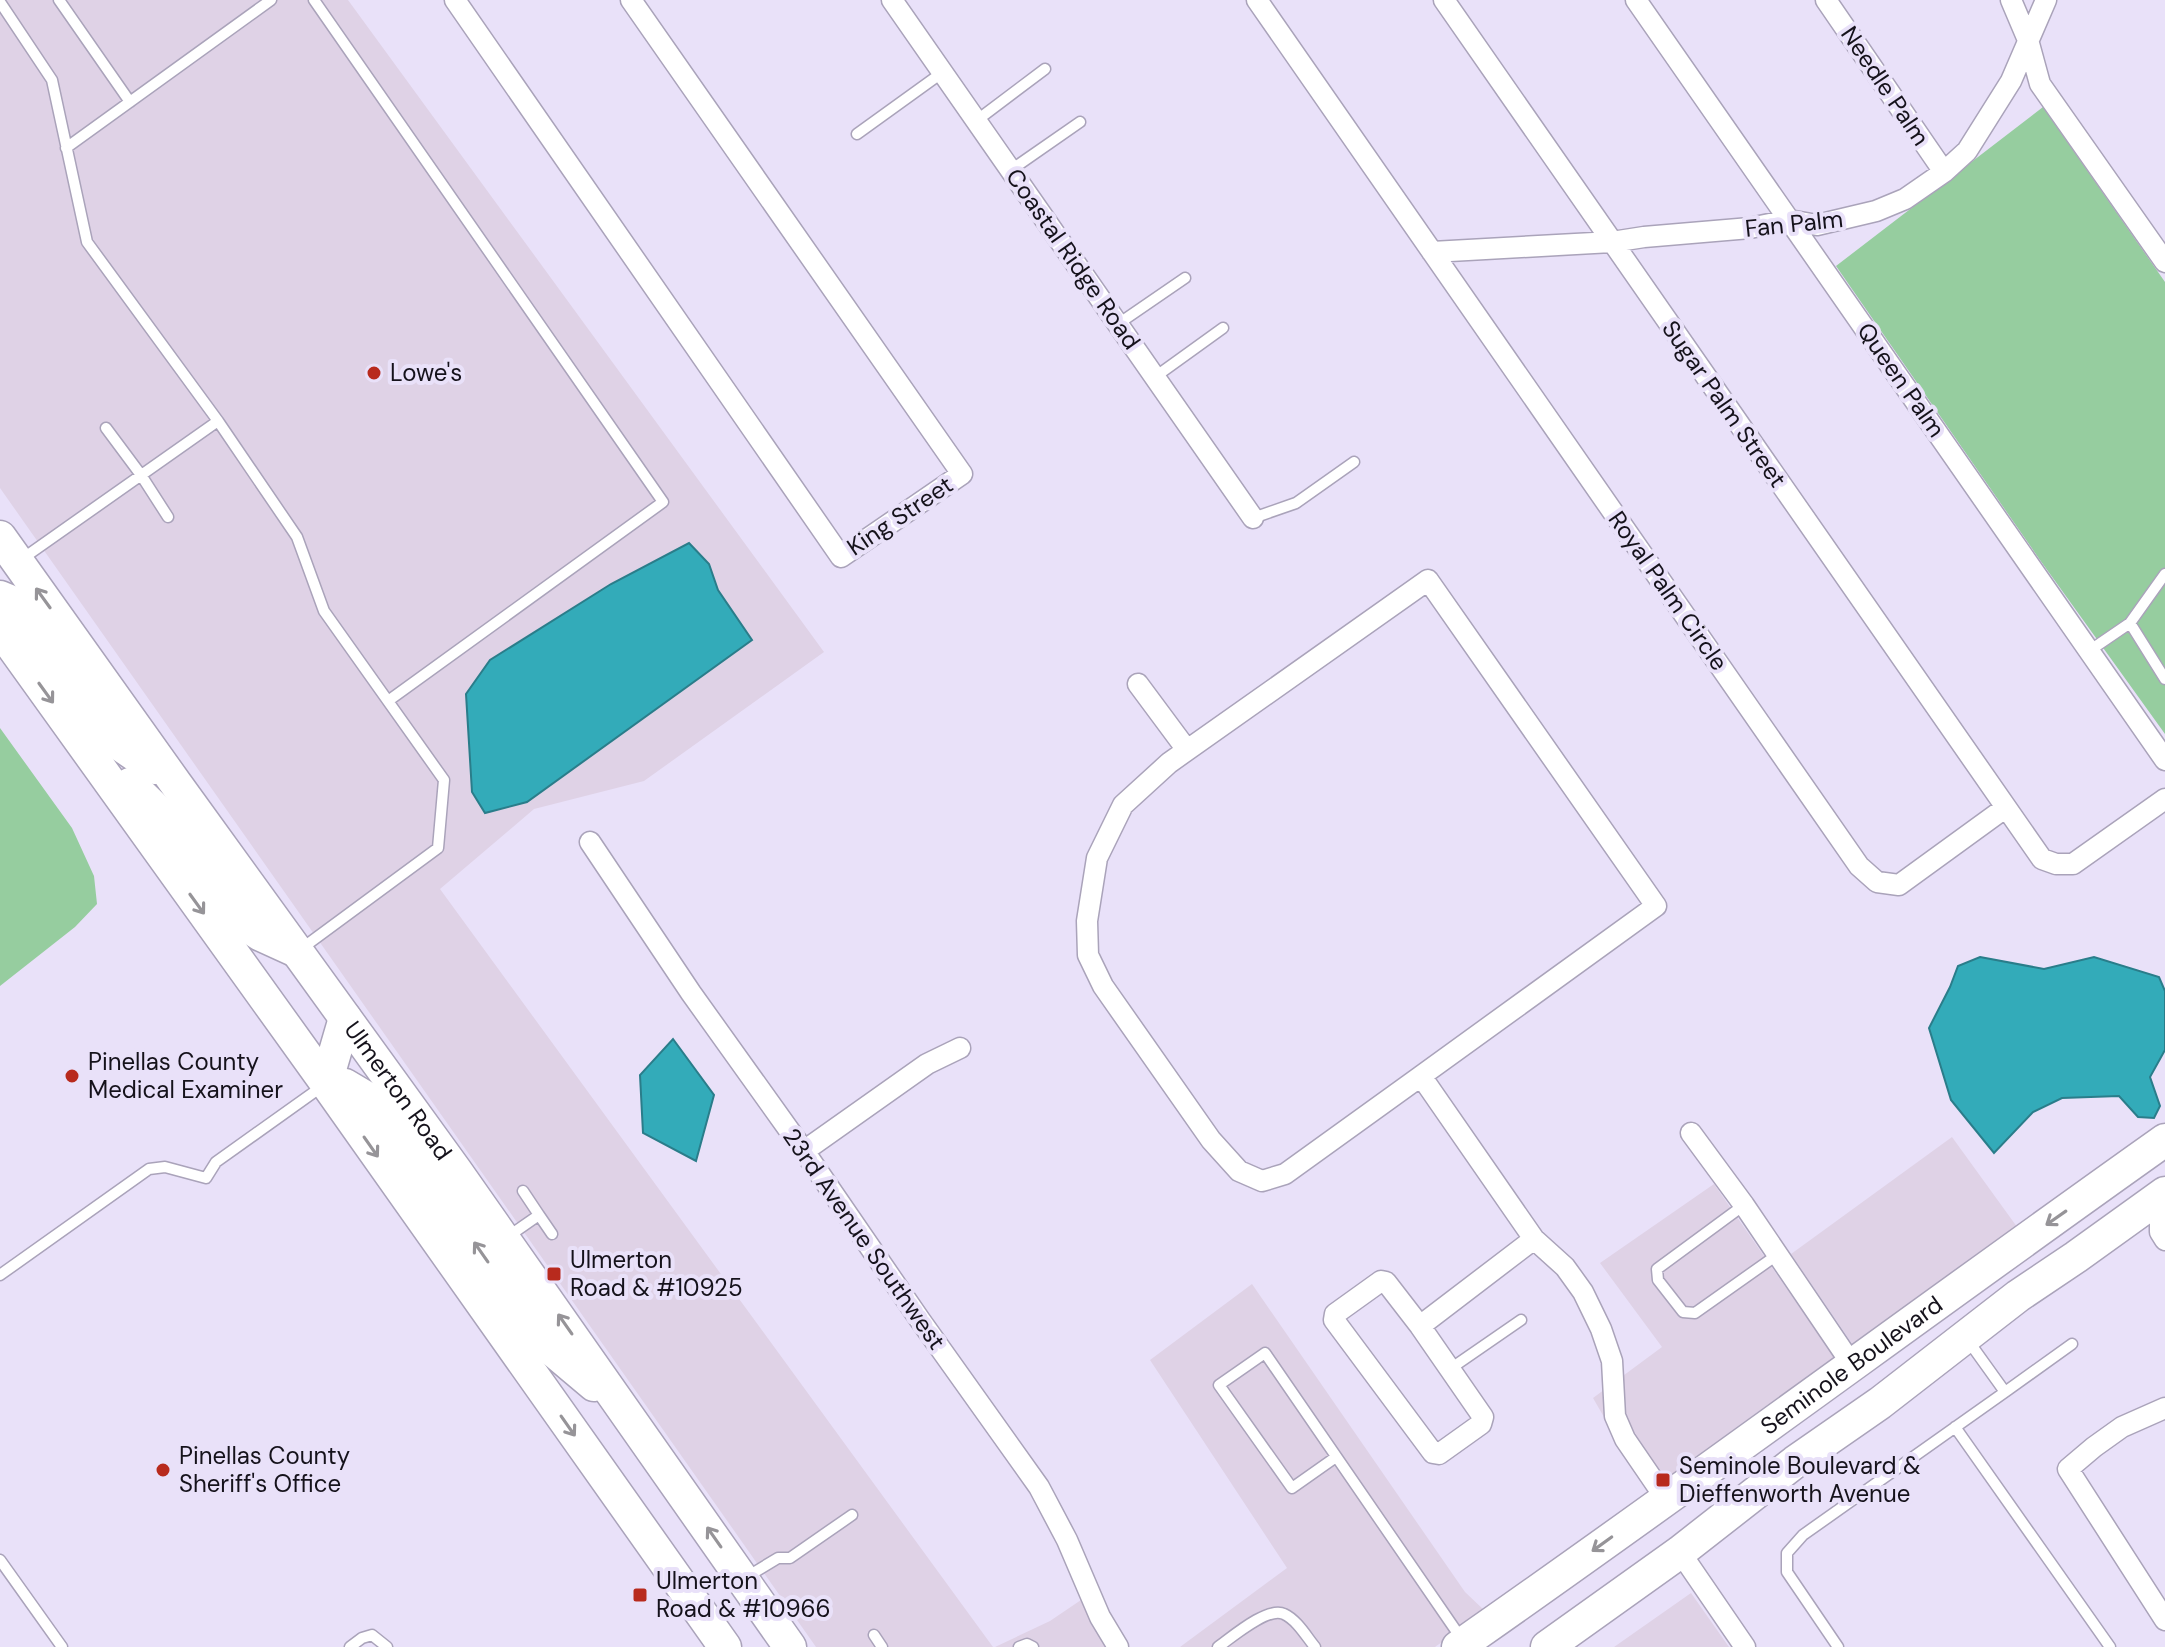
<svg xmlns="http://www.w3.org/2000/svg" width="2165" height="1647" viewBox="0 0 2165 1647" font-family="'DM Sans',sans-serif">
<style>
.commercial{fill:#dfd2e6;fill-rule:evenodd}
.green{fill:#96cd9f}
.water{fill:#33abb9;stroke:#2a7d8a;stroke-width:2}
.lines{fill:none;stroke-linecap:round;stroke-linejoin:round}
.lane-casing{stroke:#aaa3ba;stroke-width:13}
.street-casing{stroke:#aaa3ba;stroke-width:23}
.primary-casing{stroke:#aaa3ba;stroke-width:35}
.lane{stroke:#fff;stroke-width:10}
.street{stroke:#fff;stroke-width:20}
.primary{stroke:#fff;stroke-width:32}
.oneway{stroke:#969498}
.poi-dot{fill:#b82a1d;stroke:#e9e1f9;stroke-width:3}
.labels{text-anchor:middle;stroke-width:8;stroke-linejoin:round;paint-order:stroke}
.street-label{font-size:24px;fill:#15121b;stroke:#e9e1f9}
.poi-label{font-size:24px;fill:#15121b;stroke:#e9e1f9;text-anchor:start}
</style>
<rect width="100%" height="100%" fill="#e9e1f9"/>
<path class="commercial" d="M0 0H348L824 652 644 781 534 809 440 889 993 1647H816L0 488ZM689 543 709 564 718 590 752 640 490 660 611 584Z
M1952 1137 2020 1231 1855 1348 1791 1254Z
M1714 1184 1837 1361 1649 1495 1593 1398 1662 1347 1600 1263Z
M1252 1284 1465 1592 1485 1611 1435 1647H1180L1287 1568 1150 1360Z
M1691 1593 1729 1647H1614Z
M1081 1600 1091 1623 1105 1647H995L1050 1621Z"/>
<path class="green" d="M2043 107 2165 282V734L2040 560 1836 266Z
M0 728 72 828 94 876 97 904 75 927 0 986Z"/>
<path class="water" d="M689 543 709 564 718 590 752 640 527 802 485 813 472 792 466 694 490 660 611 584Z
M1980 957 2044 969 2094 957 2159 977 2165 991V1050L2150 1077 2160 1106 2154 1118 2138 1117 2119 1096 2062 1098 2033 1112 1994 1153 1951 1100 1929 1028 1950 987 1958 966Z
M673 1039 714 1095 696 1161 643 1133 640 1075Z"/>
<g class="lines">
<g class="lane-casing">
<path id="lane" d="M59 0 130 102
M314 0 663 502 388 701
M0 2 52 80 87 242 218 421 297 537 324 611 444 780 438 848 301 949
M976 121 1045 69
M857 134 943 72
M66 148 271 0
M1011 170 1080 122
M1118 324 1185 278
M1155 377 1223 328
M106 428 141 475 168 517
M1253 518 1296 503 1354 462
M22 559 218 421
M2130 623 2165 679
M2089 651 2130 623 2165 574
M1744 1205 1657 1269 1658 1280 1683 1312 1695 1313 1777 1255
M539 1215 552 1234
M506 1238 539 1215 523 1191
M0 1275 149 1169 165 1167 206 1178 216 1162 324 1085
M1450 1369 1521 1320
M2005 1392 2072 1344
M1955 1427 2110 1647
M1336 1457 1292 1488 1219 1385 1265 1353 1461 1638
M0 1560 62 1647
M745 1578 778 1558H790L852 1515
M874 1635 882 1647
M350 1647 362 1638 372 1635 387 1647
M1019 1647 1027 1644 1033 1647
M1218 1647C1232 1637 1268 1606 1284 1614 1297 1620 1306 1636 1315 1647
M1838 1647 1787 1572V1553L1803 1535 2005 1392 1967 1339"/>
</g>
<g class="street-casing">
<path id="street" d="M455 0 841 557 962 474 631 0
M892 0 1253 518
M1257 0 1859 866 1877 882 1899 885 2005 808
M1444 0 2042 859 2056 864H2073L2165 799
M1636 0 2165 760
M1826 0 1944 172
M2011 0 2028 40 2040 84 2165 262
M1432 252 1612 242 1644 237 1750 228 1789 220 1817 225 1876 211 1905 199 1944 172 1967 151 2011 81 2046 0
M1138 684 1187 750
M590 842 691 993 804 1151 920 1320 1039 1487 1067 1540 1100 1617 1118 1647
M1421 1076 1285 1174 1262 1181 1239 1171 1211 1140 1103 986 1088 955 1087 921 1097 858 1123 805 1169 763 1428 580 1656 906 1421 1076 1534 1239 1565 1267 1583 1292 1601 1329 1612 1361 1615 1416 1625 1439 1666 1499
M1691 1133 1744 1205 1853 1366
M804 1151 927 1064 960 1048
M2160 1196V1232L2165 1240
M1420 1326 1483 1417 1481 1424 1439 1454 1433 1453 1334 1320 1335 1314 1381 1281 1386 1282 1420 1326 1534 1239
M2165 1408 2122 1427 2094 1447 2068 1469 2165 1620
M1680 1552 1745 1647"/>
</g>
<g class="primary-casing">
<g id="primary">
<path id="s1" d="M0 537 176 784 456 1171 790 1647"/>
<path d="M0 597 12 602 116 742 154 768"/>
<path d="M0 629 326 1083 725 1647"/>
<path d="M130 784 165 818 238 920 261 935 294 950"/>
<path d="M326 1083 345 1085 372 1101 550 1348 594 1385"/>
<path d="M326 1083 345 1018"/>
<path id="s2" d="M1458 1647C1696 1481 1928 1308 2165 1140"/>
<path d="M1547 1647 1680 1552 1795 1462 1880 1403 2018 1296 2076 1257 2165 1193"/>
</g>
</g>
<use href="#lane" class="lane"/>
<use href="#street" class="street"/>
<use href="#primary" class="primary"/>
</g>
<defs><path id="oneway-shaft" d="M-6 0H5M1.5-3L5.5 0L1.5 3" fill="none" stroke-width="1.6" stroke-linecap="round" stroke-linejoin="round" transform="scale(2)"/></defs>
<g class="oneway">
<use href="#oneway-shaft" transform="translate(43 598) rotate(-126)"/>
<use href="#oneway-shaft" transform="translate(46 693) rotate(54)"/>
<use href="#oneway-shaft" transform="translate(197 904) rotate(54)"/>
<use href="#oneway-shaft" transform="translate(371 1147) rotate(55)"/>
<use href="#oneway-shaft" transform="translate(2056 1218) rotate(145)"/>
<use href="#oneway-shaft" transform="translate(481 1252) rotate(-125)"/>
<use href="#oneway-shaft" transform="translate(565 1324) rotate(-125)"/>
<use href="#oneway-shaft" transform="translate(568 1426) rotate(55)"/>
<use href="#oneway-shaft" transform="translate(714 1537) rotate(-125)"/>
<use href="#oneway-shaft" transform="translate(1602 1544) rotate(144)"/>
</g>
<g class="poi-dot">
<circle cx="374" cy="373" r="8"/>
<circle cx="72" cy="1076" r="8"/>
<rect x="546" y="1266" width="16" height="16" rx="4"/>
<circle cx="163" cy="1470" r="8"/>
<rect x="1655" y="1472" width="16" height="16" rx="4"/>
<rect x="632" y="1587" width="16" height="16" rx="4"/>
</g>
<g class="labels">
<g class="street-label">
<text transform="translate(1885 86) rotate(56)" y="8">Needle Palm</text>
<text transform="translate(1794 224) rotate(-6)" y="8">Fan Palm</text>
<text transform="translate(1073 259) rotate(55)" y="8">Coastal Ridge Road</text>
<text transform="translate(1901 380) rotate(55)" y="8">Queen Palm</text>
<text transform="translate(1724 404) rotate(55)" y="8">Sugar Palm Street</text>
<text transform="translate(900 516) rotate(-34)" y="8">King Street</text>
<text transform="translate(1668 591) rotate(55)" y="8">Royal Palm Circle</text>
<text dy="8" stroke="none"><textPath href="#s1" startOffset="682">Ulmerton Road</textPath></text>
<text transform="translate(864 1239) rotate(55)" y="8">23rd Avenue Southwest</text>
<text dy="8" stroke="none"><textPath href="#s2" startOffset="484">Seminole Boulevard</textPath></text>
</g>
<g class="poi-label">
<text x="390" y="381">Lowe's</text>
<text x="88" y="1070">Pinellas County<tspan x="88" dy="28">Medical Examiner</tspan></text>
<text x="570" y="1268">Ulmerton<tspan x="570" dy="28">Road &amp; #10925</tspan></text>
<text x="179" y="1464">Pinellas County<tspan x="179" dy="28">Sheriff's Office</tspan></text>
<text x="1679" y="1474">Seminole Boulevard &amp;<tspan x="1679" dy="28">Dieffenworth Avenue</tspan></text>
<text x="656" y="1589">Ulmerton<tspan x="656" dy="28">Road &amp; #10966</tspan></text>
</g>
</g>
</svg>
